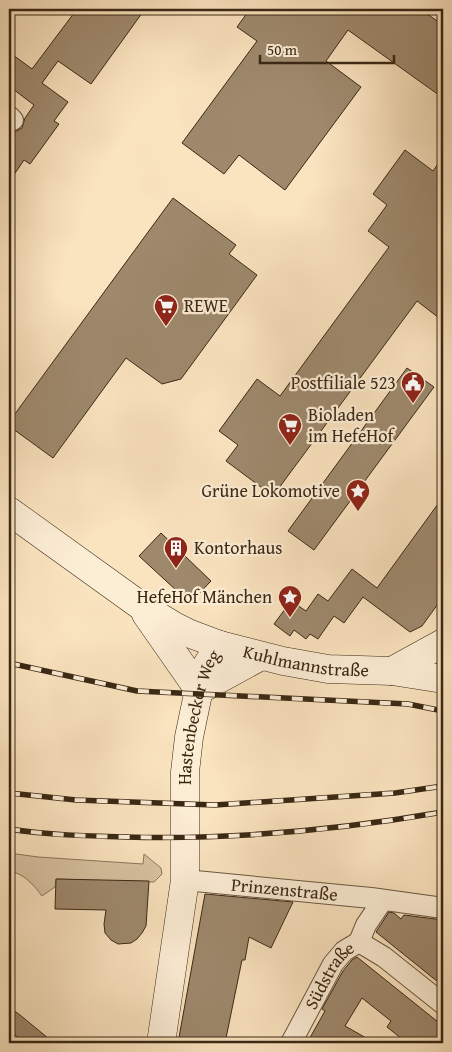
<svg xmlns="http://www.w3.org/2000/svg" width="452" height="1052" viewBox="0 0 452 1052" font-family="'Gentium Book Plus',serif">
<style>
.green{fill:#d9c3a2;stroke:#8a765c}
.building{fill:#9e896d;stroke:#3a2815}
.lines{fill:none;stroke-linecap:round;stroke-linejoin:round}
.street-casing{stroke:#6a5740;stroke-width:22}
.secondary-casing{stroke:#3a2815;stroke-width:29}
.street{stroke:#fcedd5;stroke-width:20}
.secondary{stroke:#fcedd5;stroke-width:28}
.rail-casing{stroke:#3a2815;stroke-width:5.5}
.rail{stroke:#fcedd5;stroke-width:4;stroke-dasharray:11;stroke-linecap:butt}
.labels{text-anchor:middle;stroke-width:4.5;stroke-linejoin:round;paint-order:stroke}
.poi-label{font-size:18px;fill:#3a2815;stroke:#fcedd5;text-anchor:start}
.street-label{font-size:18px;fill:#3a2815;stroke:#fcedd5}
</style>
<rect width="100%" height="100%" fill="#fae3bf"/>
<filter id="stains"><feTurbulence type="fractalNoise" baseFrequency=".004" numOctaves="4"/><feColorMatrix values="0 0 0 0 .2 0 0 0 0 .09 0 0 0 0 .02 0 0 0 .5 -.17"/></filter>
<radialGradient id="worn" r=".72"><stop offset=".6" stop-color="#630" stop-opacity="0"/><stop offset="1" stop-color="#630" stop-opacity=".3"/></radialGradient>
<path class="green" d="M9 853 38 857 143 864 144 854 161 868 162 874 154 882 56 879 55 887 42 896C34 885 23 873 9 871Z"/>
<path class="building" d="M77 9H145L91 84 58 61 42 83 68 102 54 121 59 124 30 164 24 160 9 182V140L15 132 22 128 25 118 34 105 9 86V52L32 69Z
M250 9H420L443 25V98L348 30 326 61 361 87 285 190 239 155 224 174 182 143 257 41 237 27Z
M405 150 433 171 443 157V321L417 301 273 496 226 461 238 445 219 431 257 379 280 396 389 247 368 231 387 205 373 194Z
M173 198 236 245 229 254 257 275 181 379 162 384 126 358 53 458 9 426V422Z
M407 368 434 387 314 550 288 531Z
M443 497V597L422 626 410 632 363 597 344 623 334 616 318 639 310 634 306 639 294 630 290 636 274 624 291 601 306 611 318 594 328 601 352 569 377 588Z
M161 533 211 581 190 603 139 556Z
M56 879 149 881 146 926 142 933 137 939 131 943 118 944 111 940 105 933 104 924 106 910 55 909Z
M205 894 293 902 271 948 249 937 245 960H242L225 1043H178Z
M389 912 394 913 401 919 404 915 443 920V986L376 932Z
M357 957 443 1026V1043H407L387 1027 391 1021 362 998 345 1026 375 1043H307L325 1011 322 1009 343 971 352 960Z
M9 1007 20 1015 54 1043H25L9 1030Z"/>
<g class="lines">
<g class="street-casing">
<g id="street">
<path d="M9 116 13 120"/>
<path id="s1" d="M185 880 371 898 443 908"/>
<path d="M359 942 384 957 443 1004"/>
<path d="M359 942 366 925 383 900"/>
<path id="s2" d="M291 1043 333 964 344 951 359 942"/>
</g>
</g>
<g class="secondary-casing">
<g id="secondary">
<path id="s3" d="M9 511 141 606 174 626 188 633 220 645 283 661 328 669 392 671 443 679"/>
<path d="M146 614 199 690"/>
<path d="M392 671 443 643"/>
<path d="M199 690 261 656"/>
<path id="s4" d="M161 1043 185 880V772L189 737 198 694 207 665 220 645"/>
</g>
</g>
<use href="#street" class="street"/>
<use href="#secondary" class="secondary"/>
<g class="rail-casing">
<path id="rail" d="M9 663 137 691 408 704 443 711
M9 793 76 800 215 805 395 793 443 786
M9 829C48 835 86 836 126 837 233 840 338 830 443 812"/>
</g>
<use href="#rail" class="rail"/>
</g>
<defs>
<g id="supermarket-pin" transform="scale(1.25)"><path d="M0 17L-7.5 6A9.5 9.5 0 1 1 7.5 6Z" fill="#8f2418" stroke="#fcedd5"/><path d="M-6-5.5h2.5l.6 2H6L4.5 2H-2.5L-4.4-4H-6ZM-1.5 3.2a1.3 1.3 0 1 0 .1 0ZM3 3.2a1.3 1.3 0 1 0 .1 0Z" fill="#fff"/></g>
<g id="civic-pin" transform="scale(1.25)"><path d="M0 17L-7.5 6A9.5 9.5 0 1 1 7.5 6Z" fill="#8f2418" stroke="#fcedd5"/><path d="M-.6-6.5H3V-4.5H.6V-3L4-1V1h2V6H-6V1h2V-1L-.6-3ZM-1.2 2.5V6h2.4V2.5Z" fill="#fff"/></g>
<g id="sight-pin" transform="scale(1.25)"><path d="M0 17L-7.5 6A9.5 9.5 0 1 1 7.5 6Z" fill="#8f2418" stroke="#fcedd5"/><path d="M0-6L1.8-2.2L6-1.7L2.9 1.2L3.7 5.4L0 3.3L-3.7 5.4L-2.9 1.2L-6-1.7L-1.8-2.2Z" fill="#fff"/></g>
<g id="building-pin" transform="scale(1.25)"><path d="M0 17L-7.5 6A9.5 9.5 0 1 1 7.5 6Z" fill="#8f2418" stroke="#fcedd5"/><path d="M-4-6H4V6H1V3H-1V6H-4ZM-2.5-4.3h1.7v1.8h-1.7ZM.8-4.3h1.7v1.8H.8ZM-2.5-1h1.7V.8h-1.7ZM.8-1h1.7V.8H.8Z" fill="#fff"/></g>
</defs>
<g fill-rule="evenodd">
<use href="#supermarket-pin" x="166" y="306"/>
<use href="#civic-pin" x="413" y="383"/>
<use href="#supermarket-pin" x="290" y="425"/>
<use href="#sight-pin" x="358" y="491"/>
<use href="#building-pin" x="176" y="548"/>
<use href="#sight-pin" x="290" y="597"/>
</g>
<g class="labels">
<g class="poi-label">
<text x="184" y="312">REWE</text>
<text x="396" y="389" text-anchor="end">Postfiliale 523</text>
<text x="308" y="421">Bioladen<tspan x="308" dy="21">im HefeHof</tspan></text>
<text x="340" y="497" text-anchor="end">Grüne Lokomotive</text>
<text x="194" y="554">Kontorhaus</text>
<text x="272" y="603" text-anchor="end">HefeHof Mänchen</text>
</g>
<g class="street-label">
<text dy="6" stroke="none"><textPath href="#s3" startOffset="339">Kuhlmannstraße</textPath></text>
<text dy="6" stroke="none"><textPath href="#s4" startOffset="329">Hastenbecker Weg</textPath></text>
<text dy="6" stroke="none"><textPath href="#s1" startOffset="100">Prinzenstraße</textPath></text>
<text dy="6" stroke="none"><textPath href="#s2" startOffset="78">Südstraße</textPath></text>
</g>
</g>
<rect width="452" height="1052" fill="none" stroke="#fae3bf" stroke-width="30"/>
<rect x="10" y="10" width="432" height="1032" fill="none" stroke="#3a2815" stroke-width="2.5"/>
<rect x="15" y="15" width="422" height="1022" fill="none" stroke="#3a2815"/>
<path d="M260 55v8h134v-8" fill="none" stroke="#3a2815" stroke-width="2.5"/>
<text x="267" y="55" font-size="15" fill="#3a2815" stroke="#fcedd5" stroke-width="4" paint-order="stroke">50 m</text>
<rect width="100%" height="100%" filter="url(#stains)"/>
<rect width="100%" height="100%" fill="url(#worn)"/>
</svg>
